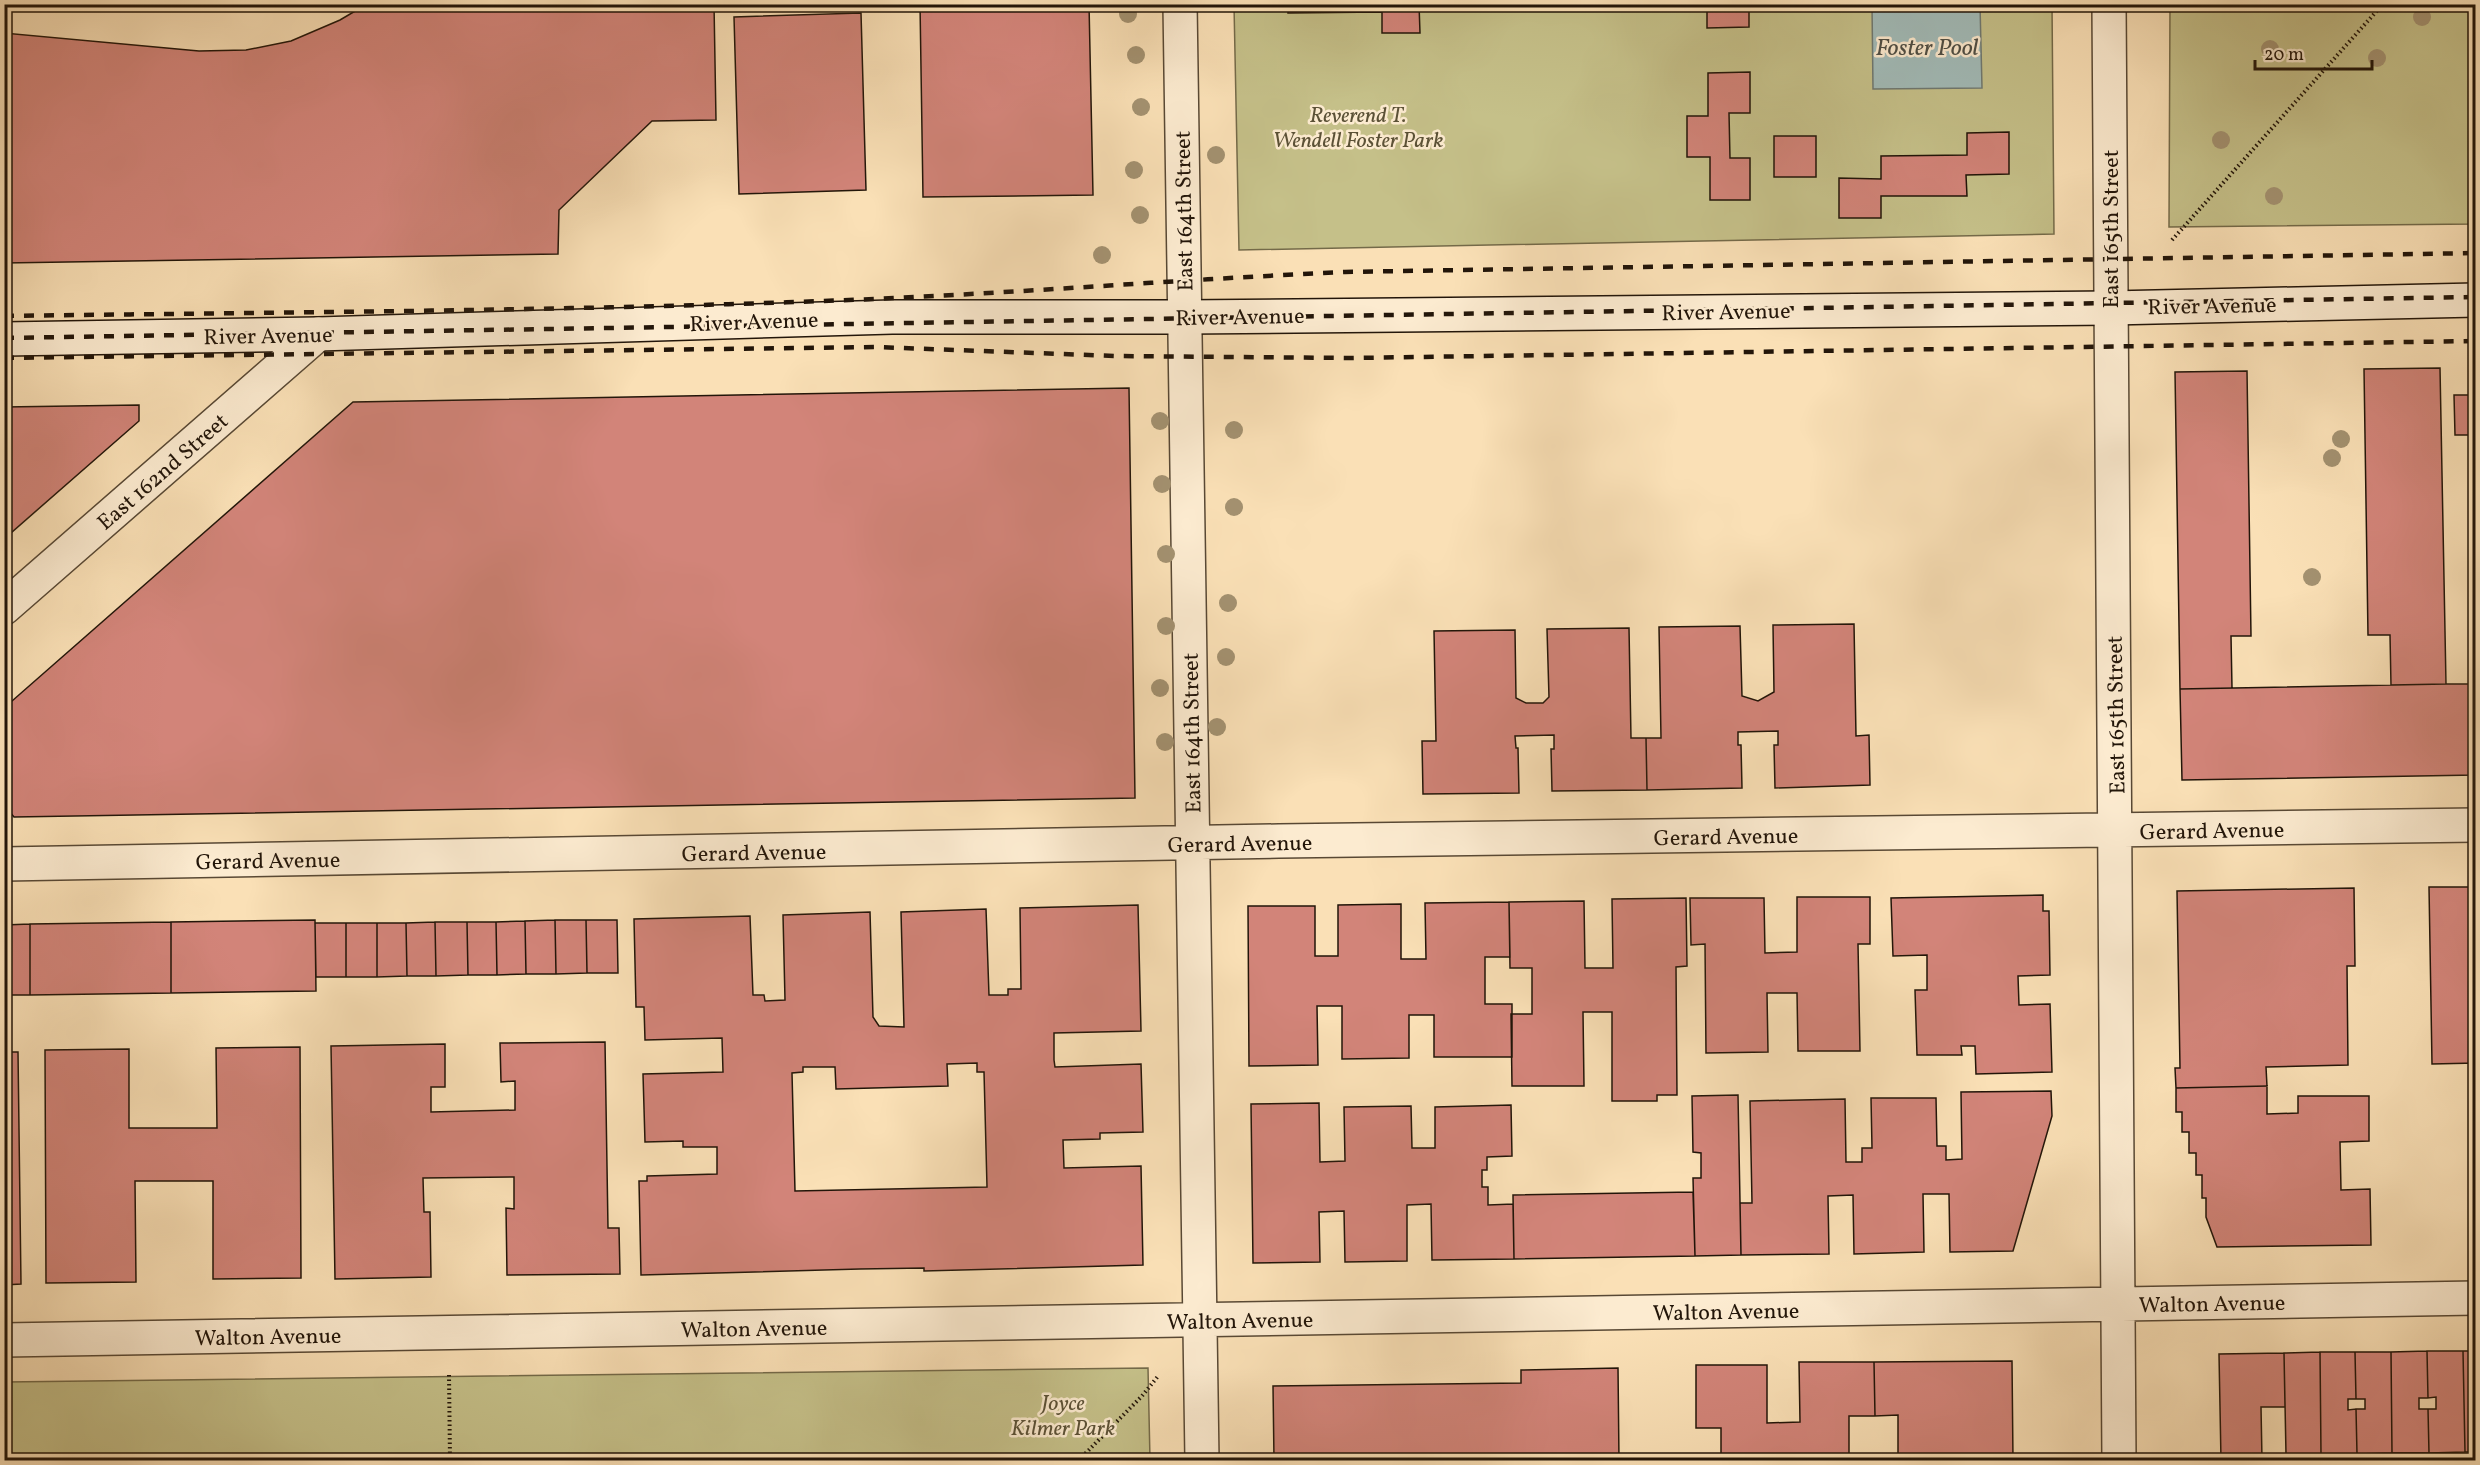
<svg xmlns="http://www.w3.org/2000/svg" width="2480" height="1465" viewBox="0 0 2480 1465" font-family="Vollkorn,serif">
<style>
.green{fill:#c5c089;stroke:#746a49;stroke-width:1.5}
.water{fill:#a2bbb8;stroke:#6f7972;stroke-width:1.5}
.building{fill:#d28479;stroke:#221509;stroke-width:1.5;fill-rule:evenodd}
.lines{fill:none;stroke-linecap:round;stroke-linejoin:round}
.minor-casing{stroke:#584834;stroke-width:36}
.secondary-casing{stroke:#221509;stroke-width:36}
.path{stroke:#221509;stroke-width:4;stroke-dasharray:1.5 3;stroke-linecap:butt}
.minor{stroke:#fcebd0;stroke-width:33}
.secondary{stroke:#fcebd0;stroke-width:33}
.rail{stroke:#221509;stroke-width:4.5;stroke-dasharray:10 10;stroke-linecap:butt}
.tree{fill:#a39170}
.labels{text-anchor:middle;stroke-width:5;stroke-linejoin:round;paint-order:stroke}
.park-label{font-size:22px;font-style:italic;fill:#5b5136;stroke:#fcebd0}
.street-label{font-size:22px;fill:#221509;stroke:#fcebd0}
.water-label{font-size:24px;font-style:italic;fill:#4f4f46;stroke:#fcebd0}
</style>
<rect width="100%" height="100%" fill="#fae0b6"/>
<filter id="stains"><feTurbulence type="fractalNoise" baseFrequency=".00333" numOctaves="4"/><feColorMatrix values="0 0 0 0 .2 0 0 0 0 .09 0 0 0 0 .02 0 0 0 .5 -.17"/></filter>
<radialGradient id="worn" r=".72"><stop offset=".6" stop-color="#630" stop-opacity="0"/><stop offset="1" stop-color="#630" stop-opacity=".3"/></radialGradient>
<path class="green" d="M1234 5H2052L2054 234 1239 250Z
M2170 5H2475V224L2169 227Z
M1148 1368 1150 1460H5V1382Z"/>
<path class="water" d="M1872 5H1980L1982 88 1873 89Z"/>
<path class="building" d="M367 4H714L716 120 652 121 559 210 558 254 4 263V33L199 51 246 50 291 41 340 20Z
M920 4H1089L1093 195 923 197Z
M1288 4H1419L1420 33H1382V12L1288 13Z
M1707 4H1749V27L1707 28Z
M861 13 866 190 739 194 734 17Z
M1750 72V113H1729L1730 158H1750V200H1710V157H1687V116H1708V73Z
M2009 132V174L1966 175 1967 196H1881V218H1839V178L1881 179V156L1967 155V133Z
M1774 136H1816V177H1774Z
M2440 368 2446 684 2391 685 2390 635H2368L2364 369Z
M2247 371 2251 636H2231L2232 688 2180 689 2175 372Z
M1129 388 1135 798 14 817 4 805V708L353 402Z
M2454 395H2476V435H2455Z
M139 405V421L4 539V407Z
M1854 624 1856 736 1869 735 1870 785 1775 788 1774 745H1778V731L1738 732V745H1741L1742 788 1647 790 1646 738H1661L1659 627 1740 626 1742 696 1758 701 1774 692 1773 625Z
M1629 628 1631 738H1646L1647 790 1552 791 1551 749H1554V735L1515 736 1516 748H1518L1519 793 1423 794 1422 741H1436L1434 631 1515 630 1516 698 1526 703H1543L1549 697 1547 629Z
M2446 684H2476V775L2182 780 2180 689Z
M2429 887H2476V1063L2432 1064Z
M2354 888 2355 966H2347L2348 1065 2266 1067 2267 1086 2176 1088 2175 1068H2180L2177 891Z
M2043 895V911H2049L2050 975 2018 976 2019 1005 2050 1004 2052 1072 1976 1074 1975 1046H1961L1962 1055H1917L1915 990H1927V955L1893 956 1891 898Z
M1797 897H1870V944H1858L1860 1051H1798L1797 993H1767L1768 1052 1706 1053 1705 944 1691 945 1690 898H1764L1765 953 1797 952Z
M1686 898 1687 966 1676 967 1677 1095H1657V1101H1612V1012H1583L1584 1086H1512L1511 1014H1532V968H1510L1509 902 1584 901 1585 968H1613L1612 899Z
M1509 902 1510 957H1485V1004H1512V1057H1434V1015H1409V1058L1342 1059V1006H1317L1318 1065 1249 1066 1248 906H1315V956H1338V905L1401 904V959H1426L1425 903Z
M1138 905 1141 1031 1054 1033V1060L1055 1067 1141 1064 1143 1132 1100 1133V1139L1063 1140 1064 1168 1141 1166 1143 1265 924 1271V1268L860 1269 641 1275 639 1181H647V1176L717 1174V1147H683V1141L645 1142 643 1074 723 1072 722 1038 645 1040 644 1007H636L634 919 750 916 753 995H764L765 1001 785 1000 783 915 870 912 873 1017 879 1026 904 1027 901 912 986 909 989 995H1008V989H1021L1020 908ZM977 1063V1072H984L987 1187 795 1191 792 1073 803 1072V1067H835L836 1089 948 1086 947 1064Z
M315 920 316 991 171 993V922Z
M555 920 556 974H526L525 921Z
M555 920H586L587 973 556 974Z
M586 920H617L618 973H587Z
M525 921 526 974 497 975 496 922Z
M171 922V993L30 995V924Z
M435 922 436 976H407L406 923Z
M435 922H467L468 975 436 976Z
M467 922H496L497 975H468Z
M315 923H346V977H316Z
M346 923H377V977H346Z
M377 923H406L407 976 377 977Z
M30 924V995H4V925Z
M605 1042 608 1228H619L620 1274 507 1275 506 1208 514 1209V1177L423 1178 424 1212H430L431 1277 335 1279 331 1046 445 1044V1087H431V1112L515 1110V1081L501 1082 500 1043Z
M300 1047 301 1278 213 1279V1181H135L136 1282 46 1283 45 1050 129 1049V1128H217L216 1048Z
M4 1052H18L21 1284 4 1285Z
M2267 1086V1114L2298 1113V1096H2369V1141L2340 1142 2341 1190 2370 1189 2371 1245 2217 1247 2206 1217V1198H2202V1175H2196V1153H2189V1132H2182V1112H2176V1088Z
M2051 1091 2052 1116 2013 1251 1950 1252 1949 1194H1923L1924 1252 1854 1254 1853 1195 1828 1196 1829 1254 1741 1255 1740 1203H1752L1750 1101 1845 1099 1846 1162H1862V1148H1872L1871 1098H1936L1937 1146H1946V1160L1962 1159 1961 1092Z
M1738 1095 1741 1255 1695 1256 1693 1178H1701V1153L1693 1152 1692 1096Z
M1319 1103 1320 1162 1345 1161 1344 1107 1411 1106 1412 1148H1435V1107L1511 1105 1512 1156 1487 1157V1170H1482V1187H1488V1205L1513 1204 1514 1259 1432 1260 1431 1204 1407 1205V1261L1345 1262 1344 1211 1319 1212 1320 1262 1253 1263 1251 1104Z
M1693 1192 1695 1256 1514 1259 1513 1195Z
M2427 1351 2428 1398H2419V1409H2428L2429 1453H2392L2391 1352Z
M2427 1351H2463L2465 1452 2429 1453 2428 1409H2436V1397L2428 1398Z
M2463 1351H2476V1452H2465Z
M2320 1352 2321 1454H2286L2284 1353Z
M2320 1352H2355L2356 1399H2348V1410L2356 1409 2357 1454H2321Z
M2355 1352H2391L2392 1453 2357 1454 2356 1409H2365V1399H2356Z
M2284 1353 2285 1407H2261L2262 1460H2221L2219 1354Z
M2012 1361 2013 1460H1956V1457H1932V1460H1898V1415L1875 1416 1874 1362Z
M1799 1362H1874L1875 1416H1849V1460H1721V1428H1696V1365H1767V1423L1800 1422Z
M1618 1368 1619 1460H1274L1273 1386 1521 1383V1370Z"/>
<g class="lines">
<g class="minor-casing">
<path id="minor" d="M1180 4 1202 1460
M2109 4 2119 1460
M4 608 318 334
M4 864 1279 841 2476 825
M4 1340 2476 1298"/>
</g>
<g class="secondary-casing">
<path id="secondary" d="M4 339 318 334 892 317H1185L2111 308 2476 300"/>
</g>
<path class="path" d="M2172 240 2383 4
M449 1375 450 1460
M4 1455 11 1460
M1079 1460 1142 1396 1159 1375"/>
<use href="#minor" class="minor"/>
<use href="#secondary" class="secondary"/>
<path class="rail" d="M4 316C294 312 584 311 874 299 1031 292 1188 279 1345 272L2476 253
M4 338 2476 297
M4 358 875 347 1116 356 1352 358 2476 341"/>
</g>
<g class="tree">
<circle cx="1128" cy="14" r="9"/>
<circle cx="2422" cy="17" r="9"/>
<circle cx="2270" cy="49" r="9"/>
<circle cx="1136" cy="55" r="9"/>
<circle cx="2377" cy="58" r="9"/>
<circle cx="1141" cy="107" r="9"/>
<circle cx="2221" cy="140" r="9"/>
<circle cx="1216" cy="155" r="9"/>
<circle cx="1134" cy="170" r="9"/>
<circle cx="2274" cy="196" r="9"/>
<circle cx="1140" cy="215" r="9"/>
<circle cx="1102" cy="255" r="9"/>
<circle cx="1160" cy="421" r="9"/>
<circle cx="1234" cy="430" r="9"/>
<circle cx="2341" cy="439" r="9"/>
<circle cx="2332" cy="458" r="9"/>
<circle cx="1162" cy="484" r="9"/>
<circle cx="1234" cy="507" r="9"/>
<circle cx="1166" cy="554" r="9"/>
<circle cx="2312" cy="577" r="9"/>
<circle cx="1228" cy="603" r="9"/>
<circle cx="1166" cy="626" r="9"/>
<circle cx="1226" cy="657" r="9"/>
<circle cx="1160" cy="688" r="9"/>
<circle cx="1217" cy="727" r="9"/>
<circle cx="1165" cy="742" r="9"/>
</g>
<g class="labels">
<g class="park-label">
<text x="1358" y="122">Reverend T.<tspan x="1358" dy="25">Wendell Foster Park</tspan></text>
<text x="1063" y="1410">Joyce<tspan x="1063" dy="25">Kilmer Park</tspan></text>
</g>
<g class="street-label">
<text transform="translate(1183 211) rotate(-91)" y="8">East 164th Street</text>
<text transform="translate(2110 229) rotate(-90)" y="8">East 165th Street</text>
<text transform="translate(2212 305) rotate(-1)" y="8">River Avenue</text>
<text transform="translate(1726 311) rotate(-1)" y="8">River Avenue</text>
<text transform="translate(1240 316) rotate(-1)" y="8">River Avenue</text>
<text transform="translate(754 321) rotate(-2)" y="8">River Avenue</text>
<text transform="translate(268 335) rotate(-1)" y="8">River Avenue</text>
<text transform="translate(162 471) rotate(-41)" y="8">East 162nd Street</text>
<text transform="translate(2115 715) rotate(-91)" y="8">East 165th Street</text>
<text transform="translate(1191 733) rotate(-91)" y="8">East 164th Street</text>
<text transform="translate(2212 830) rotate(-1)" y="8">Gerard Avenue</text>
<text transform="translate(1726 836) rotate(-1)" y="8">Gerard Avenue</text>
<text transform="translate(1240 843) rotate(-1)" y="8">Gerard Avenue</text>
<text transform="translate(754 852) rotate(-1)" y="8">Gerard Avenue</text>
<text transform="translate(268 860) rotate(-1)" y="8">Gerard Avenue</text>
<text transform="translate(2212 1303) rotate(-1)" y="8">Walton Avenue</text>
<text transform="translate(1726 1311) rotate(-1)" y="8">Walton Avenue</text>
<text transform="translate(1240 1320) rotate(-1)" y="8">Walton Avenue</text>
<text transform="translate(754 1328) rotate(-1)" y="8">Walton Avenue</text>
<text transform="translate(268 1336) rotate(-1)" y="8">Walton Avenue</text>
</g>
<g class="water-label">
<text x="1927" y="55">Foster Pool</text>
</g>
</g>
<rect width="2480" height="1465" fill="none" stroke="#fae0b6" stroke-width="24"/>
<rect x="6" y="6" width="2468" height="1453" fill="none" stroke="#221509" stroke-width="3"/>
<rect x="12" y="12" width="2456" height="1441" fill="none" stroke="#221509" stroke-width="1.5"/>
<path d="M2255 60v9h117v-9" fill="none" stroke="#221509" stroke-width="3"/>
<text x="2264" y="60" font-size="18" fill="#221509" stroke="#fcebd0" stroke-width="4.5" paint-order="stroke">20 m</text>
<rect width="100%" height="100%" filter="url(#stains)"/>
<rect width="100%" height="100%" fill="url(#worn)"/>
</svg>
